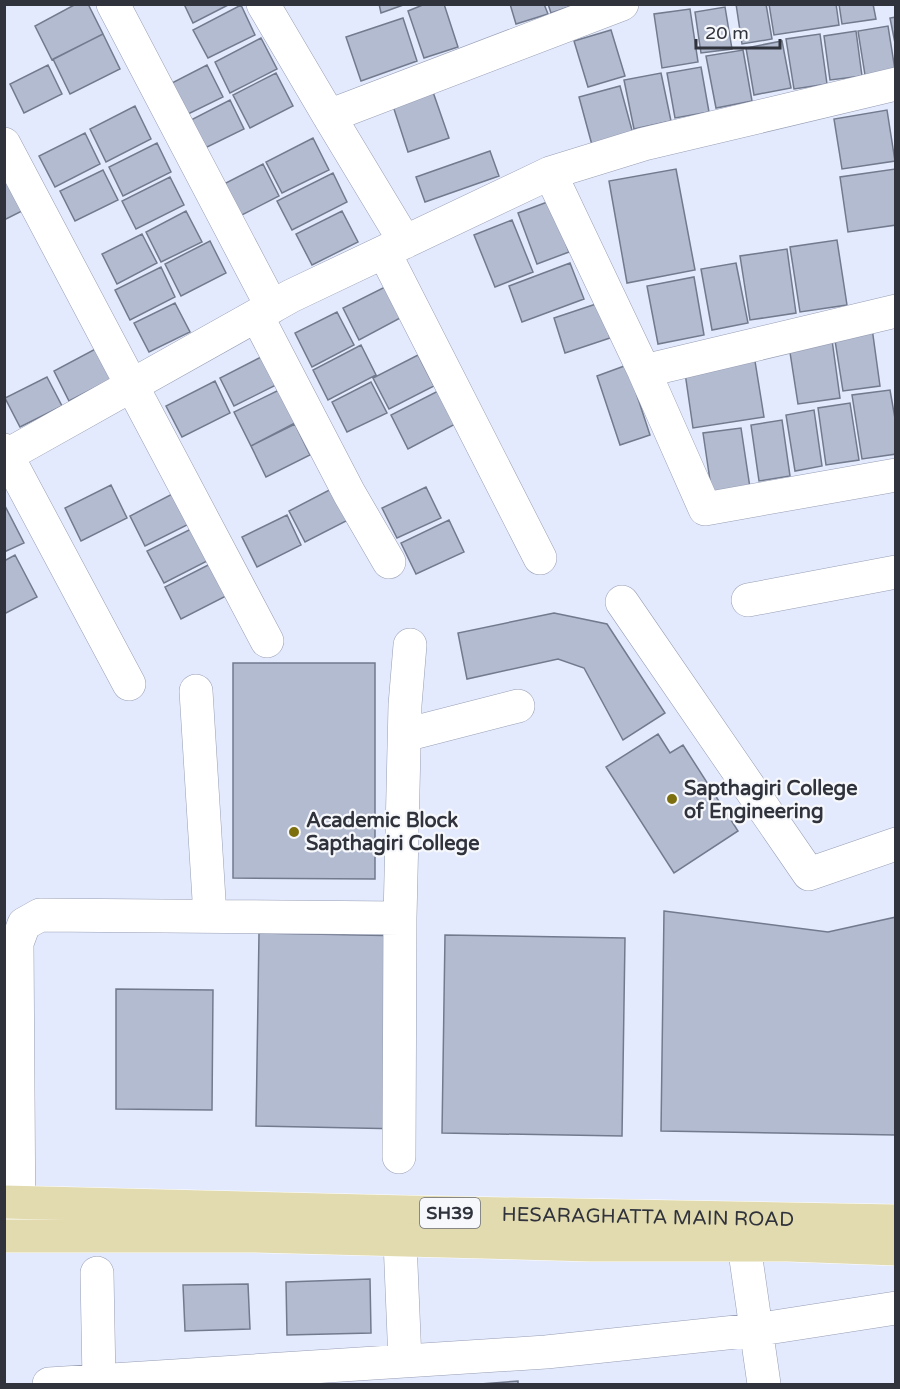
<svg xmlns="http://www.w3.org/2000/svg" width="900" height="1389" viewBox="0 0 900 1389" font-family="'Varela Round',sans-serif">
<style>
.building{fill:#b3bbd1;stroke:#727a8e;stroke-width:1.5}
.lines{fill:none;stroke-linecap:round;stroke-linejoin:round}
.minor-casing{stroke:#979eb4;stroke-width:34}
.major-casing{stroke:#fff;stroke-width:34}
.minor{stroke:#fff;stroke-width:33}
.major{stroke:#e2dbb0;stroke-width:33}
.poi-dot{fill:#7e6f0e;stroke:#f6f8fc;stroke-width:2}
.labels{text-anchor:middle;stroke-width:4.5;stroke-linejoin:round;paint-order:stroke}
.shield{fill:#f6f8fc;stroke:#6b6e76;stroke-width:1.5}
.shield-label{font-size:18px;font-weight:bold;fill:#30333c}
.poi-label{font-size:20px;font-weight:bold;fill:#30333c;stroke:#f6f8fc;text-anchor:start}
.street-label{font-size:20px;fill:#30333c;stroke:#f6f8fc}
</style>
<rect width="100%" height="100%" fill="#e3eafd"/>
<path class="building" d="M76 4H88L103 34 52 60 35 26Z
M184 4H230L193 23Z
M379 4H406L381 13Z
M425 4H444L458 47 424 58 408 11Z
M510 4H544L548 14 516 24Z
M548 4H578L551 13Z
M736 4H766L772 39 742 44Z
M769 4H836L839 25 774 35Z
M839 4H873L876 19 842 24Z
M241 5 255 35 208 58 193 30Z
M725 7 732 49 701 53 695 12Z
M690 9 698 62 662 68 654 14Z
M896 17V48L890 18Z
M403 18 417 61 361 81 346 37Z
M888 26 895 70 865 75 858 31Z
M611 30 625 76 588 87 574 41Z
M856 31 862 76 830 80 824 36Z
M103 34 120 69 70 94 53 59Z
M820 34 827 84 794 89 786 39Z
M261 38 277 69 230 93 215 62Z
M782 41 791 88 754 95 746 48Z
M743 50 752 101 716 108 706 56Z
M48 65 62 94 24 113 10 84Z
M207 65 223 97 184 116 168 85Z
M701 67 709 112 675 118 667 73Z
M276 73 293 106 250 128 233 95Z
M661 73 671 121 634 129 624 80Z
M620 86 633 134 592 145 579 97Z
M433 92 449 138 408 152 393 106Z
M230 100 244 129 201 150 187 122Z
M135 106 151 139 106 162 90 129Z
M887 110 895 161 842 169 834 119Z
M85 133 100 164 55 187 39 156Z
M313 138 329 170 282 193 266 162Z
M157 143 171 172 123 196 109 167Z
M490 151 499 176 425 202 416 177Z
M263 164 279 196 234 219 218 187Z
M676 169 695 270 627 283 609 181Z
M895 169 896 225 848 232 840 177Z
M103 170 118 200 75 221 60 191Z
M333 173 347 202 292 230 277 201Z
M15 177 30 207 4 220V183Z
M170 177 184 205 136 229 122 201Z
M550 201 569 252 537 264 518 213Z
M186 211 202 242 161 262 146 232Z
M342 211 358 242 312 265 296 234Z
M512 220 533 272 495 287 474 235Z
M142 234 157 263 117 284 102 254Z
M837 240 847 305 800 312 790 247Z
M210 241 226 273 181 296 165 264Z
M787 249 796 313 750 320 740 256Z
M570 263 584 299 522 322 509 286Z
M736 263 748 323 712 330 701 269Z
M161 267 175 297 130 320 115 290Z
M694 277 704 335 658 344 647 286Z
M389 285 404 316 359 340 343 308Z
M175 303 190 332 149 352 134 323Z
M599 303 610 338 565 353 554 318Z
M337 312 354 345 312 367 295 333Z
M872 328 880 386 843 391 834 334Z
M832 340 840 398 798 404 789 346Z
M361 345 376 375 328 400 313 370Z
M101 346 116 377 69 401 54 371Z
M418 355 434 386 389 409 373 378Z
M754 355 764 417 693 428 684 366Z
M263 356 278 384 234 406 220 378Z
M627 365 650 435 620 445 597 376Z
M47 377 62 406 20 427 5 398Z
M215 381 230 413 182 437 166 406Z
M371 382 387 413 347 432 332 402Z
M444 388 461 421 408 449 391 415Z
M279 390 295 423 251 446 234 412Z
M890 390 896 424V454L862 459 852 395Z
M850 403 859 460 826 465 818 408Z
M814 410 822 466 795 471 786 415Z
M782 420 790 476 759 481 751 425Z
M295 424 310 455 266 477 251 446Z
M741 428 750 488 712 494 703 433Z
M111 485 127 518 81 541 65 508Z
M337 486 352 518 305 542 289 511Z
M426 487 441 518 397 538 382 508Z
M180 490 195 521 145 546 130 516Z
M4 504 24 543 4 552Z
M287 515 301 545 257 567 242 537Z
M449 520 464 552 416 574 401 543Z
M197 526 213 558 164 583 147 551Z
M15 555 37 597 4 614V561Z
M214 562 230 594 181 619 165 587Z
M554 613 607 624 665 713 623 740 584 668 558 659 467 679 458 633Z
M233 663H375V879L233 878Z
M658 734 670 753 683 745 738 831 674 873 606 767Z
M664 911 828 932 896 917V1135L661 1131Z
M259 933 408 936 405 1129 256 1126Z
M445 935 625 938 622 1136 442 1133Z
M116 989 213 990 212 1110 116 1109Z
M370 1279 371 1333 287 1335 286 1282Z
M248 1284 250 1329 185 1331 183 1285Z
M518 1381V1384H480Z"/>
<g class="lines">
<g class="minor-casing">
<path id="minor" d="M113 4 272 307
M263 4 329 116 405 242
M329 116 622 4
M4 144 267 641
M550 173 644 371 705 509 896 475
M384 252 540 558
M257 316 349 493 389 562
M644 371 896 311
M4 450 129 684
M4 457 291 296 550 173 644 144 896 84
M748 600 896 572
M622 602 809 874 896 844
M196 691 210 916
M405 735 518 706
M399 1157 400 918 405 705 410 645
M19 1236 17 943 24 924 40 915 400 918
M400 1241 405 1361
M744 1245 764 1384
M97 1273 99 1381
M49 1384 546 1352 755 1330 896 1308"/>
</g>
<g class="major-casing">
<g id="major">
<path id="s1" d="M4 1202 407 1212 896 1221"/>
<path d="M4 1236H254L590 1245H788L896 1249"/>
</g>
</g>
<use href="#minor" class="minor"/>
<use href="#major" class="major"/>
</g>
<g class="poi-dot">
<circle cx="672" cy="799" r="6"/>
<circle cx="294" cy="832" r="6"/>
</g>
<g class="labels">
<rect class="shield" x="420" y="1198" width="60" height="30" rx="4.5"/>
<g class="shield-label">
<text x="450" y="1219">SH39</text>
</g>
<g class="poi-label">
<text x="684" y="795">Sapthagiri College<tspan x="684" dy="23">of Engineering</tspan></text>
<text x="306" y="827">Academic Block<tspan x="306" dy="23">Sapthagiri College</tspan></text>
</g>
<g class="street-label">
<text dy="7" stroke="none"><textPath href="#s1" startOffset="644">HESARAGHATTA MAIN ROAD</textPath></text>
</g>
</g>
<rect width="900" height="1389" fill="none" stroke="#30333c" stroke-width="12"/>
<path d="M696 39v9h84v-9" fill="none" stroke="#30333c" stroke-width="3"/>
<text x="705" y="39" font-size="18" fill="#30333c" stroke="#f6f8fc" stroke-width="4.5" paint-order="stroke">20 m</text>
</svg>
